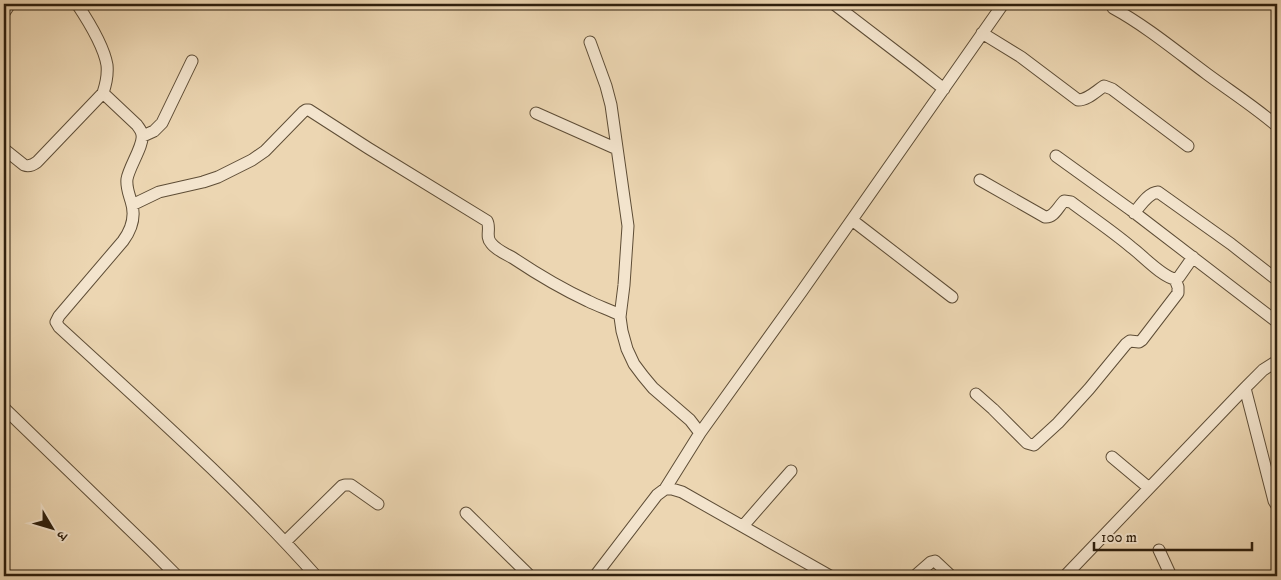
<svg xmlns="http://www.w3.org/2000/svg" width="1281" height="580" viewBox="0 0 1281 580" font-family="'IM FELL DW Pica','Noto Serif Devanagari',serif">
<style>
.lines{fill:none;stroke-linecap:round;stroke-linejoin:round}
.minor-casing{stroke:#5e4d36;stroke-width:13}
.minor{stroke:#f3e4cd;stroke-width:11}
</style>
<rect width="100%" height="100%" fill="#ecd6b2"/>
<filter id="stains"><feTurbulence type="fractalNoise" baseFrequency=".004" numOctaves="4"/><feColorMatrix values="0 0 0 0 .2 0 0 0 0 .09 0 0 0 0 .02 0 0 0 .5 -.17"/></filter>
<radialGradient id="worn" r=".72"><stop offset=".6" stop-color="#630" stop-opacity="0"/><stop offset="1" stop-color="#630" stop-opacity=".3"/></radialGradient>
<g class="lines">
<g class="minor-casing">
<path id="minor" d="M77 4C87 19 104 47 107 65 108 75 106 84 103 93
M834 4 915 66 944 89
M1113 8C1146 26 1176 51 1207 74 1230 91 1255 107 1277 126
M4 13 10 4
M982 33 1021 57 1078 100C1088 100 1096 91 1104 86L1112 89 1188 146
M590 42 606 86 611 105 628 226 624 285 620 317 622 331 627 349 634 364 643 376 653 388 690 420 700 433
M536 113 617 149
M143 136 154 131 162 123 192 61
M4 149 24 165C29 167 33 165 37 162L103 93 137 125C139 128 142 131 142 135 144 145 129 167 127 179 126 187 129 194 131 201 136 216 132 229 123 241L59 316 56 322 59 327C147 408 237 487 316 576
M1056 156 1131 210 1277 322
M980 180 1045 217C1054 218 1058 207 1064 201L1071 202C1091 217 1112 231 1131 247 1142 255 1162 277 1175 279L1179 277 1193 257
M132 205 159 192 203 182 218 177 252 160 265 151 303 112 306 110H309L368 148 487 221C491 228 485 237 491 243 496 250 506 254 513 258 537 274 562 289 588 301 598 306 610 310 620 315
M1134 213C1141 205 1148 193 1158 192L1231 244 1277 280
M852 220 952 297
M1245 388 1274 501 1277 506
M976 394 993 409 1027 443 1034 445 1058 423 1089 389 1126 344 1130 341 1139 342 1142 340 1178 293V287L1175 279
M4 408 151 550 177 576
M1112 457 1149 488
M665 489 700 433 802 291 1003 4
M466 513 530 576
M743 526 791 471
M285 542 342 486 345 485H351L378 504
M1159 550 1171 576
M595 576 657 495 665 489H672L682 492 830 576
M915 576 931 562 935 561 951 576
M1065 576 1245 388 1263 370 1277 361"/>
</g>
<use href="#minor" class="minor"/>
</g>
<rect width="1281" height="580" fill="none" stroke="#ecd6b2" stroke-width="20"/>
<rect x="5" y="5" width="1271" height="570" fill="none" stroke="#2e1f0d" stroke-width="2.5"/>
<rect x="10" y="10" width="1261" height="560" fill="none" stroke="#2e1f0d"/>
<g transform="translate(52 528) rotate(128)" stroke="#f3e4cd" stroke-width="4" paint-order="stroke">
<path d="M0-4L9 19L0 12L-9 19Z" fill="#2e1f0d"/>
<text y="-8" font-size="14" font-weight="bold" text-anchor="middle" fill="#2e1f0d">उ</text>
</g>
<path d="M1094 542v8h158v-8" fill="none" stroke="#2e1f0d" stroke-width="2.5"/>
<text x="1101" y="542" font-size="15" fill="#2e1f0d" stroke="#f3e4cd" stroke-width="4" paint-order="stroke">100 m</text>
<rect width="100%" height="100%" filter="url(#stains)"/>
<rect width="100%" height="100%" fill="url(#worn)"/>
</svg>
